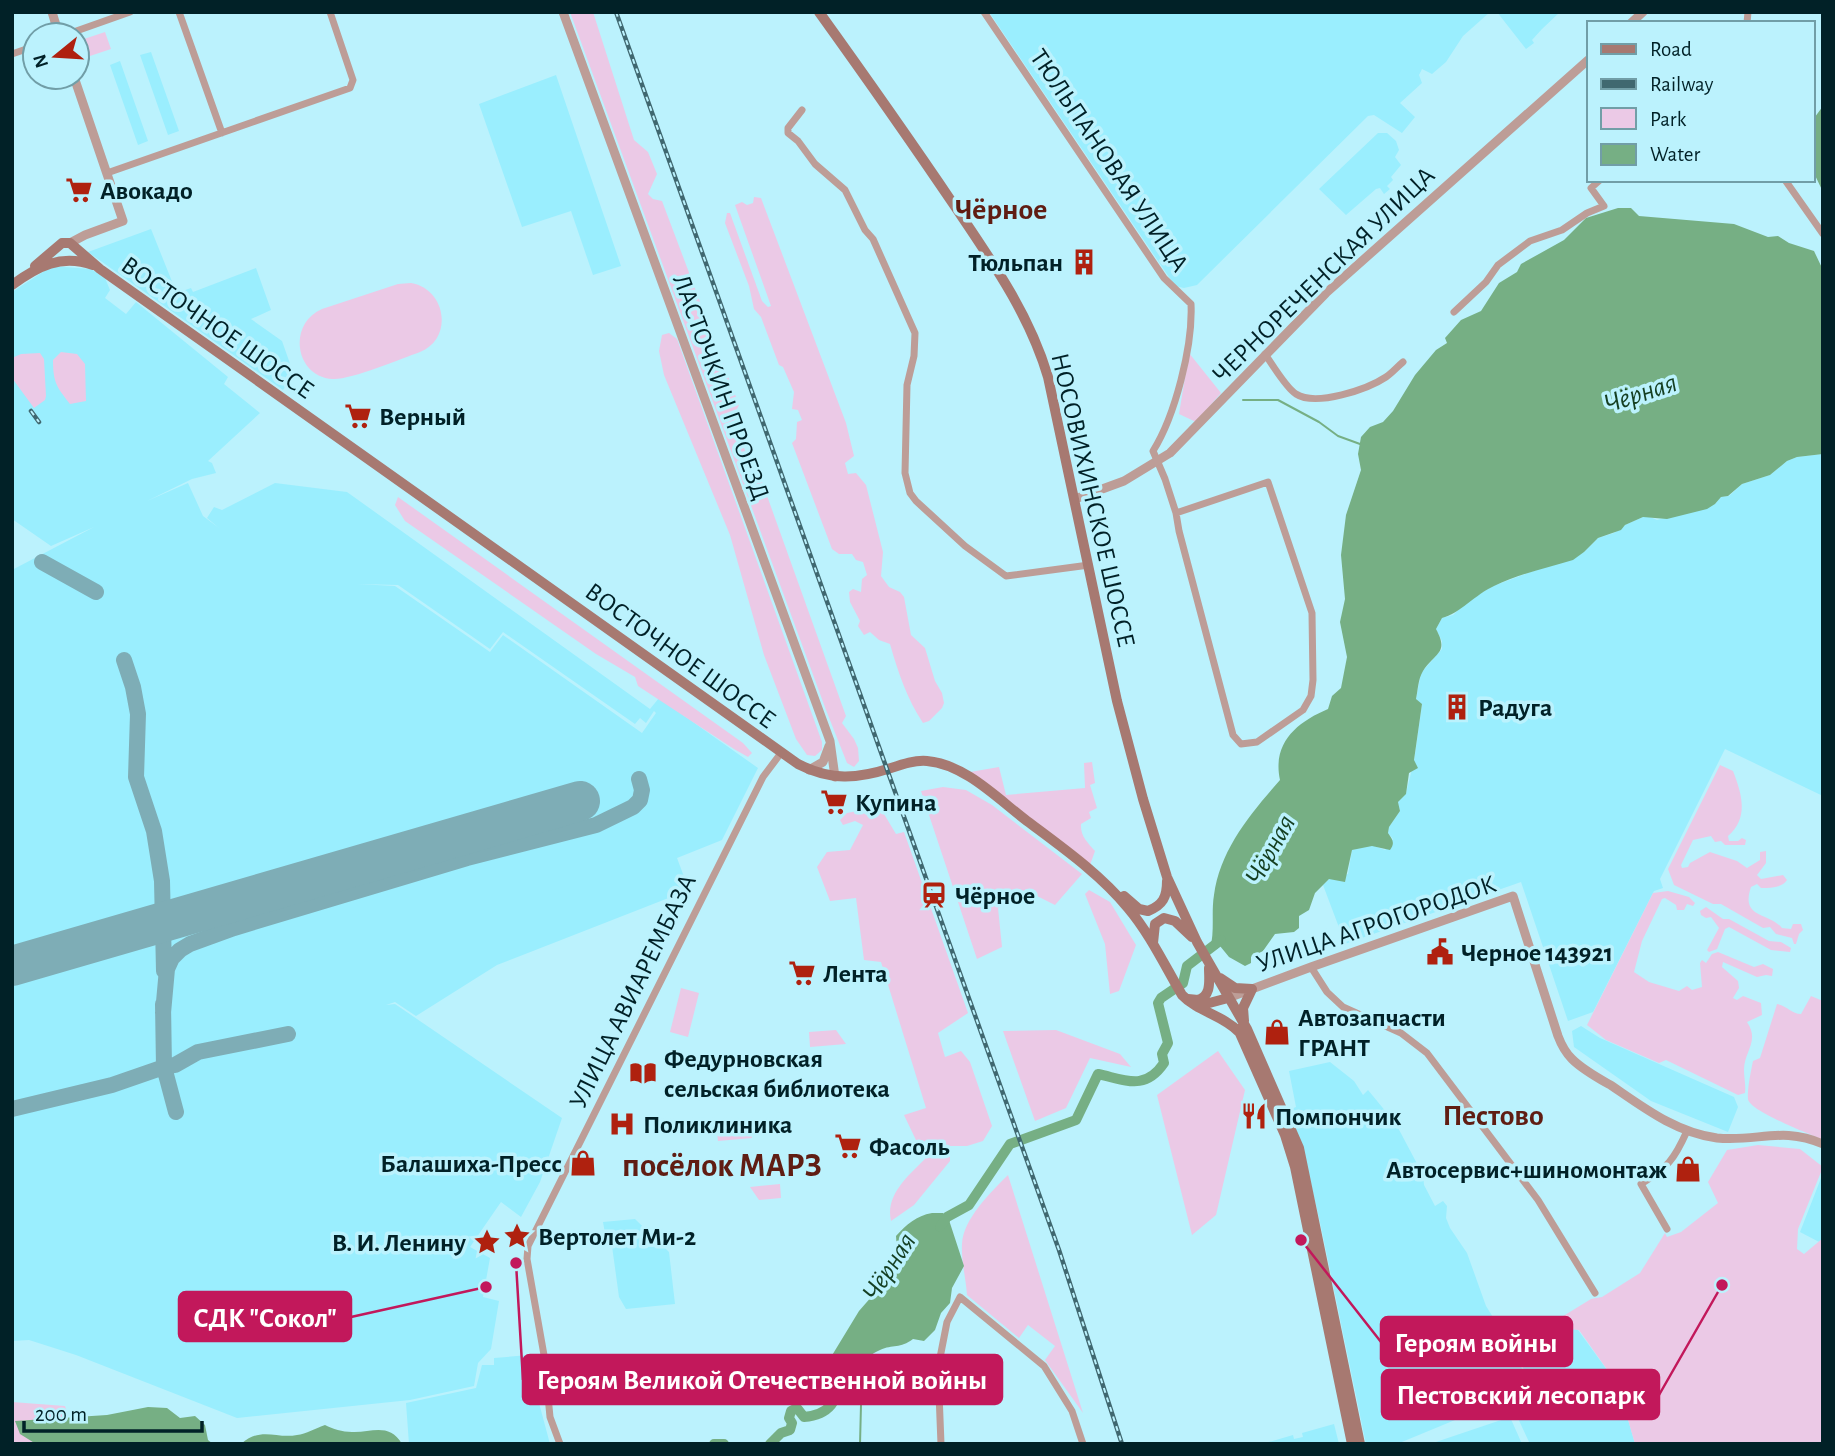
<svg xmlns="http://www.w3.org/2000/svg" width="1835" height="1456" viewBox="0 0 1835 1456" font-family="'Alegreya Sans',sans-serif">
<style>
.built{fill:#9aeefe;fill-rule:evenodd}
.green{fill:#ebc9e6}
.water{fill:#76af84}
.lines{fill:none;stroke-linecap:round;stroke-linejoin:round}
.stream{stroke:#76af84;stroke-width:2}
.river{stroke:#76af84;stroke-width:10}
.taxiway{stroke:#7eadb6;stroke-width:16}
.runway{stroke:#7eadb6;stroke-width:40}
.minor{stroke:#bd9d97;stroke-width:7}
.tertiary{stroke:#bd9d97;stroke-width:9}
.secondary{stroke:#a77971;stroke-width:10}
.rail-casing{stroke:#406870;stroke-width:4.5}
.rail{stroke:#bbf2fd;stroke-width:2;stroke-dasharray:5;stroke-linecap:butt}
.labels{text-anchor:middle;stroke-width:7;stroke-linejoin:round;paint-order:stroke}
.street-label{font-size:26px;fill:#012127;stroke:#bbf2fd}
.poi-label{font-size:26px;font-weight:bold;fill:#012127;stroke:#bbf2fd;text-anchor:start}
.water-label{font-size:28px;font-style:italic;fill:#153f22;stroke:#bbf2fd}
.quarter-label{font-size:30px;font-weight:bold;fill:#601d13;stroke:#bbf2fd}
.district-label{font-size:33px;font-weight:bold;fill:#601d13;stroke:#bbf2fd}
.leader{fill:none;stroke:#c2185b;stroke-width:2.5}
.callout-dot{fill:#c2185b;stroke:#bbf2fd;stroke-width:2.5}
.callout{fill:#c2185b;stroke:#c2185b;stroke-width:2.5}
.callout-label{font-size:28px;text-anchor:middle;font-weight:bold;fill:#fff}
</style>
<rect width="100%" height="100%" fill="#bbf2fd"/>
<path class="built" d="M989 12H1490L1463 36 1446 62 1432 74 1422 69 1419 75 1422 83 1400 103 1415 117 1402 133 1374 115 1368 116 1197 285 1184 288 1175 286Z
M1497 12H1562L1563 13 1560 12 1542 29 1532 40 1534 43 1526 49Z
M151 52 179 131 168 135 140 55Z
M120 61 148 141 138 145 110 65Z
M556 75 621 266 593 275 571 211 522 227 479 104Z
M1378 133H1387L1396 141 1399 150 1395 157 1401 165 1391 177 1393 180 1387 186 1390 189 1384 194 1380 188 1376 189 1346 215 1319 189Z
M151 229 173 284 171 295 191 288 193 292 256 268 271 310 251 319 282 341 294 375 283 390 88 252Z
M52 266 91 269 105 278 110 290 105 298 126 314 136 302 228 377 224 384 260 413 208 461 212 463 216 473 192 479 147 501 188 483 203 516 219 528 207 518 214 507 222 510 275 483 347 492 650 709 659 698 758 768 722 840 677 858 689 890 497 965 416 1016 395 1002 386 1005 395 1004 562 1118 540 1182 521 1217 501 1202 470 1247 490 1258 483 1297 499 1301 491 1349 478 1363 474 1386 410 1400 237 1418 76 1355 29 1340 12 1341V570L94 527 51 546 12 519V292ZM357 584 398 585 490 649 503 632 635 724 640 718 646 723 654 711 656 713 642 733 503 635 490 652 395 586Z
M1823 454V796L1725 749 1660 879 1663 888 1654 891 1593 1012 1568 1021 1521 882 1342 945 1340 940 1343 938 1323 885 1329 879 1348 874 1352 850 1372 845 1385 850 1393 839 1388 833 1389 827 1400 811 1398 802 1406 793 1414 761 1422 705 1416 699 1421 673 1442 649V641L1436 629 1442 618 1453 615 1469 600 1493 586 1584 552 1598 538 1614 533 1625 525 1643 517 1648 516 1657 520 1715 504 1721 497 1729 496 1742 484 1770 475 1787 461 1797 457Z
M1581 1026 1600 1038 1734 1097 1738 1107 1728 1132 1651 1101 1574 1047 1572 1031Z
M1330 1062 1354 1081 1363 1095 1368 1090 1396 1124 1423 1175 1424 1185 1435 1206 1443 1201 1447 1206 1446 1218 1450 1228 1467 1253 1486 1306 1511 1346 1525 1375 1518 1391 1501 1401 1397 1444H1366L1321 1227 1303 1149 1289 1110 1296 1107 1289 1071Z
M1823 1173V1244L1800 1232Z
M635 1219 669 1252 675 1304 626 1309 619 1297 612 1246 606 1239 603 1222Z
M1570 1328 1578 1330 1618 1385 1635 1444H1530L1509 1399 1522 1394 1529 1384 1517 1351Z
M529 1355 532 1403H539L550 1444H409L406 1403 476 1388 482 1365H494V1358Z
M1510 1417 1522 1444H1430Z
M1334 1424 1339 1444H1262L1293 1435 1294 1439 1303 1437 1302 1433Z"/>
<path class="green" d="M570 12H593L634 140 648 152 657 174 648 194 653 199 662 201 739 405 734 415 750 467 761 479 846 716 842 723 854 739 858 748 859 761 854 767 847 763 826 710Z
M105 32 111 49 90 56 84 39Z
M754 197 761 198 846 423 854 456 845 463 848 474 856 473 866 485 883 552 881 576 889 587 900 592 904 597 911 635 925 648 935 681 942 693 944 703 942 708 929 721 923 723C907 699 898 672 890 644L879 640 870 632 864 635 858 626 860 621 850 602 849 592 853 589 861 592 862 579 867 575 863 562 856 560 852 554H839L832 549 792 443 796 439 797 422 802 420 798 410 792 409 794 392 783 367 779 365 761 317 754 309 749 286 725 223 727 213H730L762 301 768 307 771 306 735 205 742 202 747 205 753 203Z
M411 283C446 289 454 338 420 352 401 359 350 380 333 379 295 377 287 324 322 309L398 284Z
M669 333 677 339 822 742V750L815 756 807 755 796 739 764 655 730 535 664 375 659 351 662 335Z
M61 352 77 354 85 364 86 401 70 404C57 387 53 383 53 360Z
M40 353 44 359 46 396 45 400 34 408 12 378V358L21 354Z
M1189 353 1221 393 1196 422 1179 414Z
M398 497 743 743 752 753 748 757 734 749 638 686 635 677 596 654 405 521 395 505Z
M1092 762 1095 783 1090 785 1097 808 1089 812 1091 818 1081 824C1080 836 1088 843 1095 851L1090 865 970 772 999 767 1006 795 1085 788 1084 763Z
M1720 765 1733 771C1742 794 1749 818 1728 836L1729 841H1738L1742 838 1746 840 1745 845H1725L1721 841 1715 842 1711 836 1693 840 1681 865 1682 868 1688 867 1690 863 1710 852 1737 861 1747 868 1760 860V852L1766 851V863L1757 875 1761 879 1783 875 1787 880C1782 888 1770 888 1761 888L1757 884 1751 887C1740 919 1769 912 1782 928L1791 929 1793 924H1801L1803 930 1799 934 1796 944H1794L1792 938 1776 934 1770 927 1763 928 1721 904H1713L1674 885 1668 869Z
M943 787 966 790 992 805 1082 874 1055 905 1037 896 998 908 1002 947 977 959 921 791Z
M872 808 884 814 896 834 904 832 968 1013 938 1033 945 1057 961 1051 970 1062 992 1126 983 1141 967 1146H950V1161L914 1205 891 1221C885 1195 908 1176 925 1159L904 1115 926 1108 881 962 864 960 856 898 830 901 817 867 827 852 850 850 863 825 855 821 843 825 840 820 847 813Z
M1089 890 1110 902 1136 945 1119 991 1110 994 1105 944 1085 894Z
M1668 891 1689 897 1695 903 1693 906 1687 904 1684 910H1677L1676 905 1665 898 1662 899 1642 941 1634 972 1649 982 1679 991 1687 986 1692 990 1702 987 1700 963 1702 960 1706 963 1712 954 1718 952 1754 967 1763 964 1773 969 1772 976 1766 975 1757 977 1723 962 1722 967 1738 981 1739 988 1733 998 1737 1000 1743 996 1761 1003 1762 1015 1747 1022C1760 1041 1744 1051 1744 1070 1744 1078 1746 1085 1745 1093L1738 1095 1666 1060 1659 1063 1606 1040 1587 1025 1653 893Z
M1706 907 1723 919H1729L1769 941 1781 942 1791 948 1790 952 1771 950 1729 927 1725 929 1717 949 1709 952 1707 950 1719 928 1711 917 1706 918 1701 915 1700 911Z
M681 988 699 993 688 1037 670 1032Z
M1811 996 1823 1001V1140C1810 1134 1749 1111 1748 1099 1747 1089 1751 1071 1753 1061L1760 1058 1777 1004C1787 1006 1792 1014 1801 1014Z
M836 1030 846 1044 810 1047 809 1032Z
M1056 1030 1120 1054 1131 1067 1090 1058 1066 1108 1035 1121 1003 1031Z
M1218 1051 1245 1090 1216 1215 1192 1235 1157 1095Z
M750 1120 752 1138 718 1141 716 1123Z
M1758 1145 1800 1149 1823 1167 1798 1229 1797 1249 1804 1254 1823 1238V1444H1635L1618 1385 1579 1330 1566 1329 1560 1318 1591 1299 1602 1297 1640 1273 1665 1233 1667 1237 1681 1232 1718 1203 1708 1182 1727 1150Z
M1008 1175 1083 1413 1045 1360 1055 1346 1028 1325 1019 1338 967 1295C966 1279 961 1260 962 1244 963 1219 991 1192 1008 1175Z
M780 1184 781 1198 759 1200 750 1187Z
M12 1402 65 1406 68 1416 51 1421H16L36 1444H12Z"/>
<path class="water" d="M1823 106V192L1812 169V121Z
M1618 208H1631L1639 216 1734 224 1768 237 1778 236 1789 243 1814 251 1823 270V454L1797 457 1787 461 1770 475 1742 484 1728 496 1721 497 1715 504 1707 509 1667 519 1643 517 1625 525 1621 530 1598 538 1584 552 1573 560C1547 568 1518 574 1494 586 1476 594 1459 614 1442 618L1436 629C1449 653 1436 652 1423 671 1418 679 1418 690 1416 699L1422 704 1414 760 1418 768 1409 773 1406 794 1398 802 1400 811 1389 827 1388 833C1393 840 1395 843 1390 850L1372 846 1352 850 1345 882 1329 879 1315 893 1309 910 1299 916V928L1294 932 1275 934 1263 951 1251 957V963L1245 966 1229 957 1220 946 1217 949H1210C1215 931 1211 913 1214 895 1220 850 1250 814 1280 780 1272 743 1297 722 1328 709L1332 696 1341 688 1347 657 1340 622 1345 599 1341 555 1346 515 1361 470 1358 454 1361 437 1370 427 1383 422 1393 411 1415 375 1436 350 1447 343 1445 338 1461 320 1481 311 1499 283 1517 272 1521 264 1564 240 1586 218Z
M932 1213H943L949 1220 964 1266 952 1288 950 1303 941 1313 935 1330 924 1341 913 1339C900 1349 893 1344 880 1350 863 1357 857 1373 836 1376L831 1357 859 1311 894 1271 897 1250 896 1236C907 1224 916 1216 932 1213Z
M148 1407 167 1408 180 1418 195 1416 205 1425 208 1440 213 1444H36L20 1434 15 1421 107 1415Z
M325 1425C333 1429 342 1432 352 1432 371 1433 389 1422 402 1444H241C261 1426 276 1439 297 1435 306 1434 316 1428 325 1425Z"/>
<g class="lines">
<path class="stream" d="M1243 400H1278L1319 422 1338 436 1360 444
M860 1444 861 1405 868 1374 865 1358"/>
<path class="river" d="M940 1227 947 1217 969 1205 1010 1144 1076 1120 1098 1074C1126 1080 1145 1091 1164 1063L1162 1054 1168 1043 1158 1003 1161 998 1183 983 1187 966 1221 940
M714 1444H724
M770 1444 781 1433 790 1430 792 1423 789 1418 791 1411 797 1408 804 1417C828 1415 842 1400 836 1376L844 1367"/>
<path class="taxiway" d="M42 562 96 592
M124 660 133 687 138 714 136 777 154 831 162 881 164 971
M163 1004 164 1067 176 1112
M163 1013 167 969 172 958 180 950 190 944 234 928 467 858 596 825 633 807 640 800 642 790 639 779
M12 1109 112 1085 164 1067 175 1065 198 1052 288 1034"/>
<path class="runway" d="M12 966 580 801"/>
<path class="minor" d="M179 12 222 133
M984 12 1164 278 1191 304C1193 346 1175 416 1153 451L1165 479 1176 513 1179 531 1233 735 1241 744 1257 742 1303 710 1311 696 1313 680 1312 613 1268 482 1176 513
M1747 23 1748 12
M65 35 130 12
M12 54 35 46
M802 110 788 128V133L798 141 815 164 845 190 865 230 873 239 915 333 914 356 907 385 905 473 910 493 916 501 965 546 1006 576 1089 565
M107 173 350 88 353 80 330 12
M1785 180 1823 234
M1454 312 1486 282 1498 265 1530 241 1562 230 1587 213 1604 206 1591 188 1600 180
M1265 354C1272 364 1286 388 1296 394 1316 407 1368 389 1386 377 1392 373 1397 367 1403 362
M1311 967 1327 992 1343 1007 1401 1033 1427 1053 1538 1200 1595 1293
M1667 1229 1641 1184C1668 1167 1674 1160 1687 1131
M560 1444 550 1417 544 1355 527 1259 528 1246 763 777 781 753
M941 1444 938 1368 947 1322 960 1297 1044 1366 1072 1411 1083 1444"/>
<path class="tertiary" d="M52 12 59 35
M563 12 830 741 835 777
M1631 23 1643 12
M70 243 85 235 123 221 74 77
M1075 499 1124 481 1170 453 1326 293 1588 60
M809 770 823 762 829 746
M1228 998 1311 967 1513 896 1558 1036C1561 1044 1565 1052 1572 1059 1583 1070 1598 1078 1612 1086 1644 1108 1677 1133 1717 1138 1758 1142 1782 1126 1823 1144"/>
<path class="secondary" d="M819 12C865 76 910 140 954 205 991 260 1029 313 1048 377L1117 701 1143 799 1167 877 1197 942 1247 1029 1299 1148 1360 1444
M62 243H70L100 269 230 361 798 764C831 781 857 779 891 768 903 764 915 760 927 761 965 764 999 800 1027 821 1063 848 1100 874 1128 908 1150 934 1165 966 1182 995 1198 1012 1223 1015 1239 1032
M35 266 62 243
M12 285C38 266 61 254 93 265
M1124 896 1139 909 1148 911C1163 905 1167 897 1167 881
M1153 943 1155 924 1164 918 1175 921 1192 937
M1220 978 1235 988 1252 989 1243 1008 1244 1021
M1188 999 1198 1000C1212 995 1209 981 1209 968
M1198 1006 1228 998
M1238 1029 1285 1135 1295 1167 1352 1444"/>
<g class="rail-casing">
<path id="rail" d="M616 12 1059 1250 1122 1444
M31 411 39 422"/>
</g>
<use href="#rail" class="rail"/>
</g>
<defs>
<g id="supermarket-bare" transform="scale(2.1)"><path d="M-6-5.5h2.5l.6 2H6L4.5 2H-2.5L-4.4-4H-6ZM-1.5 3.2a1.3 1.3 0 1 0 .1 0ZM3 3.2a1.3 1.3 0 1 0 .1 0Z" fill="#af210f" stroke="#bbf2fd" stroke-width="2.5" paint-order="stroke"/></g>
<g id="building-bare" transform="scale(2.1)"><path d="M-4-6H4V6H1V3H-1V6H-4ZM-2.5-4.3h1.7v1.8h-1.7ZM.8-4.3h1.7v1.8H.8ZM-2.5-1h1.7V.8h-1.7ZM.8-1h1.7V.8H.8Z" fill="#af210f" stroke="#bbf2fd" stroke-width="2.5" paint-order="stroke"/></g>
<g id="station-bare" transform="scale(2.1)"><path d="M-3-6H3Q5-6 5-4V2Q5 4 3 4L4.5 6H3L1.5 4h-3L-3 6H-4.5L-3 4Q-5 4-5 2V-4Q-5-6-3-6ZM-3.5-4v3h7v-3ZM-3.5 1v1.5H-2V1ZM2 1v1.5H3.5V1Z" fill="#af210f" stroke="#bbf2fd" stroke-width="2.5" paint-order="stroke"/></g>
<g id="civic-bare" transform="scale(2.1)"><path d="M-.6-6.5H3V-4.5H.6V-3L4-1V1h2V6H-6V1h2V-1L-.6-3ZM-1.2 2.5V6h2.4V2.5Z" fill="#af210f" stroke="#bbf2fd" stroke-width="2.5" paint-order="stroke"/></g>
<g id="shop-bare" transform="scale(2.1)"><path d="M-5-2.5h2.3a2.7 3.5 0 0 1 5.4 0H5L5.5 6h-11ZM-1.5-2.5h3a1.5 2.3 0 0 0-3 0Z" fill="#af210f" stroke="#bbf2fd" stroke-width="2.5" paint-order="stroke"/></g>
<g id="library-bare" transform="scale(2.1)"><path d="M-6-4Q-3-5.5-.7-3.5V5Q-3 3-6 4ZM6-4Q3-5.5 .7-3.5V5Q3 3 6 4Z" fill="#af210f" stroke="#bbf2fd" stroke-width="2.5" paint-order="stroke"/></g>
<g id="restaurant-bare" transform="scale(2.1)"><path d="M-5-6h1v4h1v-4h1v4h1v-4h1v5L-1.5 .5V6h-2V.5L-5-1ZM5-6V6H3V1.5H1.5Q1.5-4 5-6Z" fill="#af210f" stroke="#bbf2fd" stroke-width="2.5" paint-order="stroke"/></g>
<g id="hospital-bare" transform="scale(2.1)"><path d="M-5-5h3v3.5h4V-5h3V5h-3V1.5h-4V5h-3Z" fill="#af210f" stroke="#bbf2fd" stroke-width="2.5" paint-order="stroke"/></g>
<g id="sight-bare" transform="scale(2.1)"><path d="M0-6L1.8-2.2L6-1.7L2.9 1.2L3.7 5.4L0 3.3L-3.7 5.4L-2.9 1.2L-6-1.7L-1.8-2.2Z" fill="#af210f" stroke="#bbf2fd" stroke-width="2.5" paint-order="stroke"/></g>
</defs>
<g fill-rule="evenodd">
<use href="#supermarket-bare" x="79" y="190"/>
<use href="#building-bare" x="1084" y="262"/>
<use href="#supermarket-bare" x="358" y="416"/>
<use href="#building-bare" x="1457" y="707"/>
<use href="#supermarket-bare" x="834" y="802"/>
<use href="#station-bare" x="934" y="895"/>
<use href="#civic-bare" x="1440" y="952"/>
<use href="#supermarket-bare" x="802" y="973"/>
<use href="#shop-bare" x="1277" y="1032"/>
<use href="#library-bare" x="643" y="1073"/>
<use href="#restaurant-bare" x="1254" y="1116"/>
<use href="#hospital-bare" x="622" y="1124"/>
<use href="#supermarket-bare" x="848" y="1146"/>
<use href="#shop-bare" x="583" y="1163"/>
<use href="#shop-bare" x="1688" y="1169"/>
<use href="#sight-bare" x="517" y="1236"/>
<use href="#sight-bare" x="487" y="1242"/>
</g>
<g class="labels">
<g class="street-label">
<text transform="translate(1110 160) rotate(56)" y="9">ТЮЛЬПАНОВАЯ УЛИЦА</text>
<text transform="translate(1323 274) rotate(-44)" y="9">ЧЕРНОРЕЧЕНСКАЯ УЛИЦА</text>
<text transform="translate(218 327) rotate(35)" y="9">ВОСТОЧНОЕ ШОССЕ</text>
<text transform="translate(722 387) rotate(70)" y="9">ЛАСТОЧКИН ПРОЕЗД</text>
<text transform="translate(1094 500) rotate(77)" y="9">НОСОВИХИНСКОЕ ШОССЕ</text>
<text transform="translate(681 655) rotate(36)" y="9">ВОСТОЧНОЕ ШОССЕ</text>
<text transform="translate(1376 923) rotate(-19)" y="9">УЛИЦА АГРОГОРОДОК</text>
<text transform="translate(632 991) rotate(-64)" y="9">УЛИЦА АВИАРЕМБАЗА</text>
</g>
<g class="poi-label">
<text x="100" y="199">Авокадо</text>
<text x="1063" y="271" text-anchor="end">Тюльпан</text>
<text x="379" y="425">Верный</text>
<text x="1478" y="716">Радуга</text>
<text x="855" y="811">Купина</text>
<text x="955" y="904">Чёрное</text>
<text x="1461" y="961">Черное 143921</text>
<text x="823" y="982">Лента</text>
<text x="1298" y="1026">Автозапчасти<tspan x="1298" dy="30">ГРАНТ</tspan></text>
<text x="664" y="1067">Федурновская<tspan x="664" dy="30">сельская библиотека</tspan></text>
<text x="1275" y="1125">Помпончик</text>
<text x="643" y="1133">Поликлиника</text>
<text x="869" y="1155">Фасоль</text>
<text x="562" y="1172" text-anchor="end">Балашиха-Пресс</text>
<text x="1667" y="1178" text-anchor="end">Автосервис+шиномонтаж</text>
<text x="538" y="1245">Вертолет Ми-2</text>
<text x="466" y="1251" text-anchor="end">В. И. Ленину</text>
</g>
<g class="water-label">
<text transform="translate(1640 392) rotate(-18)" y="10">Чёрная</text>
<text transform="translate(1269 849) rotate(-61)" y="10">Чёрная</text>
<text transform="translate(888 1266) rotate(-57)" y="10">Чёрная</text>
</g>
<g class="quarter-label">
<text x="1001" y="219">Чёрное</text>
<text x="1493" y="1125">Пестово</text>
</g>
<g class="district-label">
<text x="722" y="1176">посёлок МАРЗ</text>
</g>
</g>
<path class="leader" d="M486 1287L351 1317M1301 1240L1381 1342M516 1263L523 1380M1722 1285L1659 1395"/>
<g class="callout-dot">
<circle cx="486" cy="1287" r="7"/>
<circle cx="1301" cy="1240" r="7"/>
<circle cx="516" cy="1263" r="7"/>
<circle cx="1722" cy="1285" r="7"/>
</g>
<g class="callout">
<rect x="179" y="1292" width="172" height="49" rx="7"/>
<rect x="1381" y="1317" width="191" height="49" rx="7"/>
<rect x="523" y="1355" width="479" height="49" rx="7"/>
<rect x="1382" y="1370" width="277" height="49" rx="7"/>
</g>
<g class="callout-label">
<text x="265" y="1327">СДК "Сокол"</text>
<text x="1476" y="1352">Героям войны</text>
<text x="762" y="1389">Героям Великой Отечественной войны</text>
<text x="1521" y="1404">Пестовский лесопарк</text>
</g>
<rect width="1835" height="1456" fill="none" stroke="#012127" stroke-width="28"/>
<rect x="1587" y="21" width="228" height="161" fill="#bbf2fd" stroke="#719ea7" stroke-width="2"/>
<rect x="1601" y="44" width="35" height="10" fill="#a77971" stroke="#719ea7" stroke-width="2"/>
<text x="1650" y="56" font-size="21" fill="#012127">Road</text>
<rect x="1601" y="79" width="35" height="10" fill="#406870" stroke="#719ea7" stroke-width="2"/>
<text x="1650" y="91" font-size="21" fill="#012127">Railway</text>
<rect x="1601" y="108" width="35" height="21" fill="#ebc9e6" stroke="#719ea7" stroke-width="2"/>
<text x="1650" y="126" font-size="21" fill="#012127">Park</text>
<rect x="1601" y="144" width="35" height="21" fill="#76af84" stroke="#719ea7" stroke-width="2"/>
<text x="1650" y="161" font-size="21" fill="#012127">Water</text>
<g transform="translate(56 56) rotate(252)"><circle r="33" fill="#bbf2fd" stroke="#719ea7" stroke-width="2"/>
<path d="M0-5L12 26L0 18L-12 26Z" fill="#af210f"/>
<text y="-10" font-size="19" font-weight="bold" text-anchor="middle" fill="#012127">N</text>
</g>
<path d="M24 1421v10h178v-10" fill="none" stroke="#012127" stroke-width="3.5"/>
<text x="35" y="1421" font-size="21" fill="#012127" stroke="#bbf2fd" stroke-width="5" paint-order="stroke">200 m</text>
</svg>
